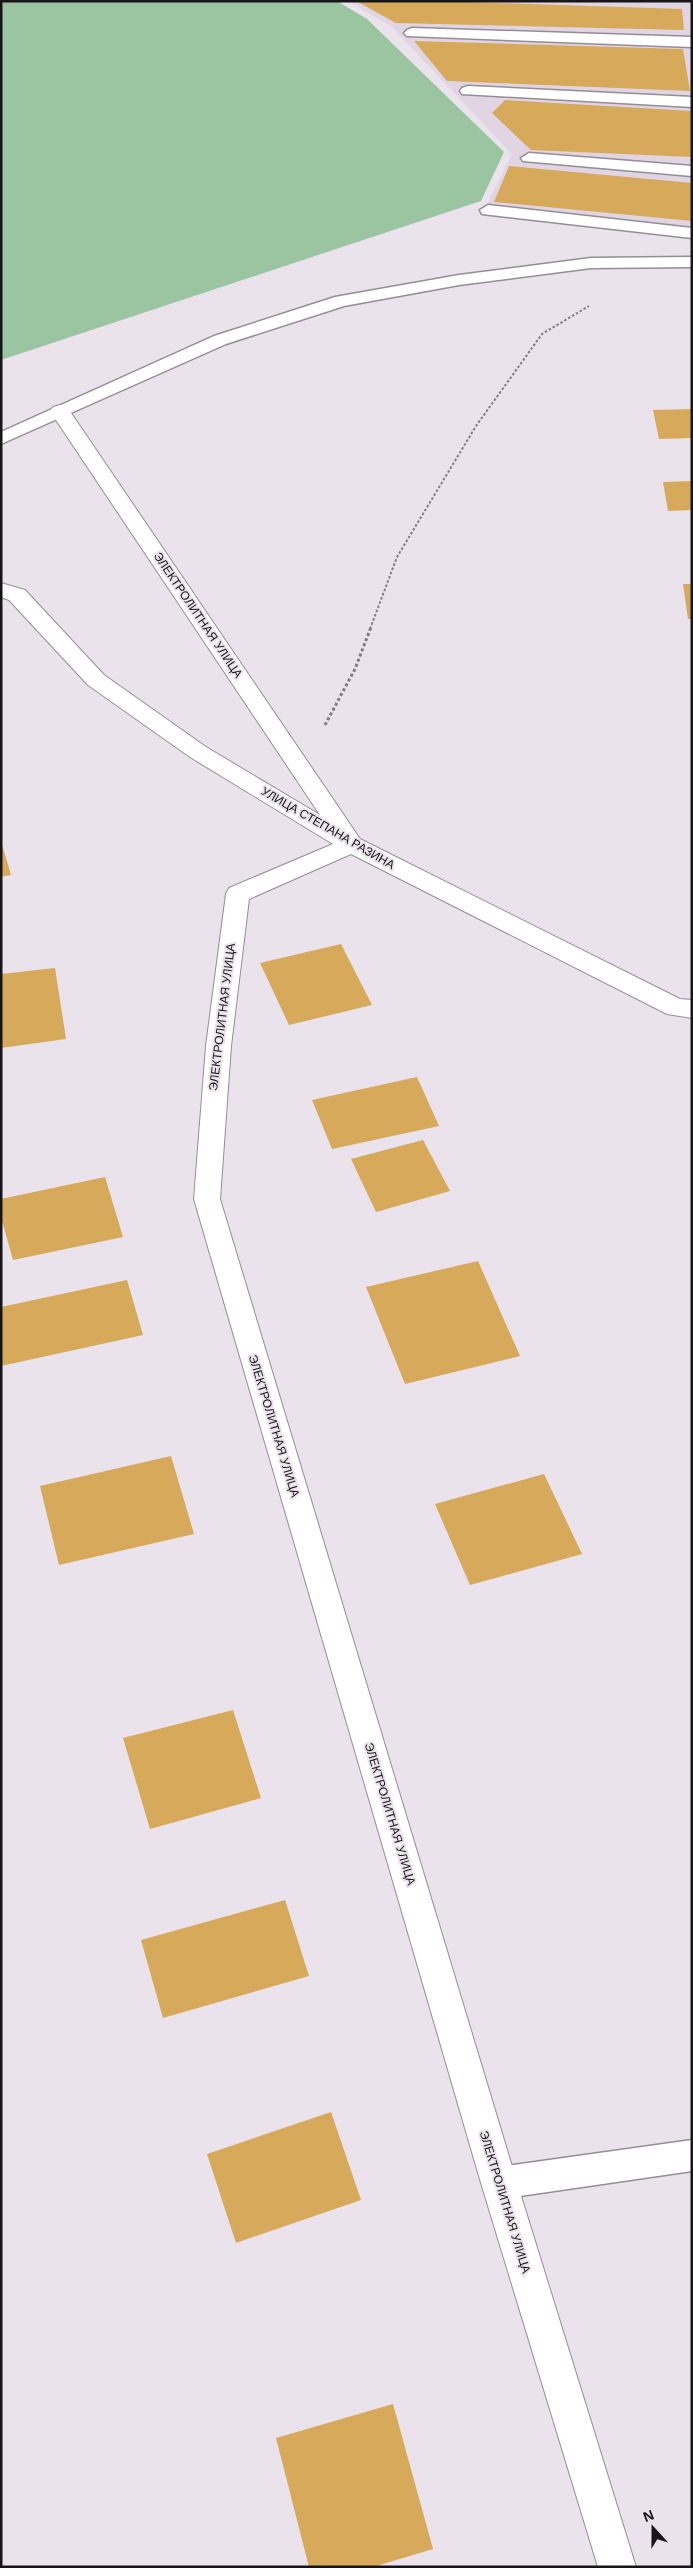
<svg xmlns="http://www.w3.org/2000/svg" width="693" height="2568" viewBox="0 0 693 2568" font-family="Helvetica,sans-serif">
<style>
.built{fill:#e1d5e3}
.green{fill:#9bc4a0}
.building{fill:#d6a95b}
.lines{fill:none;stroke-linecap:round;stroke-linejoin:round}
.lane-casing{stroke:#948d95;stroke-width:3}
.street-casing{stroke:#948d95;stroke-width:2}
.path-far1{stroke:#817c82;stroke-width:2;stroke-dasharray:2.5 2;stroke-linecap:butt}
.path{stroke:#817c82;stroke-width:3;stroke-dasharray:3 2.5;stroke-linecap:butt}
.lane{fill:#fff;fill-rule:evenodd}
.street{fill:#fff;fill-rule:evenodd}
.labels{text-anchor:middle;stroke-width:4;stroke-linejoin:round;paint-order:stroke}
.street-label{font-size:12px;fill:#181518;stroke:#eae3ec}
</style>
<rect width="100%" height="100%" fill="#eae3ec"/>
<path class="built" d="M348 1H692V233L482 215 512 154 391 26Z"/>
<path class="green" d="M1 1H337L367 19 504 152 481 201 1 360Z"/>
<path class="building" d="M356 1H435L682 9 684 30 396 23Z
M414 41 683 49 690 91 447 81Z
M505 100 692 111V157L531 150 492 113Z
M509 166 692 183V221L494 202Z
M692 409V438L659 439 653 410Z
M692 481V510L668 511 663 482Z
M683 584H692V619H688Z
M1 841 11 875 1 877Z
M341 944 372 1005 289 1025 260 963Z
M55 968 66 1039 1 1048V974Z
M417 1077 439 1126 332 1149 312 1100Z
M423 1140 450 1191 376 1212 351 1159Z
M105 1177 123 1237 13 1260 1 1217V1199Z
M478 1261 520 1356 405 1384 366 1287Z
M127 1280 143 1335 1 1366V1307Z
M171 1456 194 1534 59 1565 40 1486Z
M544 1474 582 1554 470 1585 435 1504Z
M233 1710 261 1798 150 1829 123 1738Z
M285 1900 309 1976 163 2018 141 1940Z
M331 2112 361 2200 236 2243 207 2154Z
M393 2404 433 2549 373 2567H309L276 2438Z"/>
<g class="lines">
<g class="lane-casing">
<path id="lane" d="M412 28 692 37V47L407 36 404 33 407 30Z
M468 86 692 97V107L462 94 460 91 462 88Z
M529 153 692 166V176L523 161 521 158Z
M488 205 692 228V238L482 214 480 210Z
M692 257V267L591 268 459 285 344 306 226 344 1 444V432L214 336 335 297 459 275 591 258Z
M692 2140V2171L499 2199 488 2194 483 2183 488 2172 499 2167Z"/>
</g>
<g class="street-casing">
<path id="street" d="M60 405 67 407 360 839 680 999 692 1000V1018L667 1014 351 854 249 899 231 1046 220 1199 517 2183 636 2567H598L481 2183 194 1199 206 1046 226 894 229 888 333 844 190 757 88 685 9 600 1 597V583L25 590 104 675 206 747 320 815 50 411 53 407Z"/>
</g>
<path class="path-far1" d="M370 629 397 557 476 426 542 334 589 306"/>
<path class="path" d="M325 725 355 669 371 627"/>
<use href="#lane" class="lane"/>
<use href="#street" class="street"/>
</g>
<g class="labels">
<g class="street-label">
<text transform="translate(198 615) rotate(56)" y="4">ЭЛЕКТРОЛИТНАЯ УЛИЦА</text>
<text transform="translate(328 828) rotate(30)" y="4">УЛИЦА СТЕПАНА РАЗИНА</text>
<text transform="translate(222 1017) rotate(-83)" y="4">ЭЛЕКТРОЛИТНАЯ УЛИЦА</text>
<text transform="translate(274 1426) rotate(73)" y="4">ЭЛЕКТРОЛИТНАЯ УЛИЦА</text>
<text transform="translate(390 1814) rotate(73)" y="4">ЭЛЕКТРОЛИТНАЯ УЛИЦА</text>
<text transform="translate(505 2202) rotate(73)" y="4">ЭЛЕКТРОЛИТНАЯ УЛИЦА</text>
</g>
</g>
<rect width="693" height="2568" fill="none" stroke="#181518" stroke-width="5"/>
<g transform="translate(653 2528) rotate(339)" stroke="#eae3ec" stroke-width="4" paint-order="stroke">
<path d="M0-4L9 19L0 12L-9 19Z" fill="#181518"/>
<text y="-8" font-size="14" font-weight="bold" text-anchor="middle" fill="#181518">N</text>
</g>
</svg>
